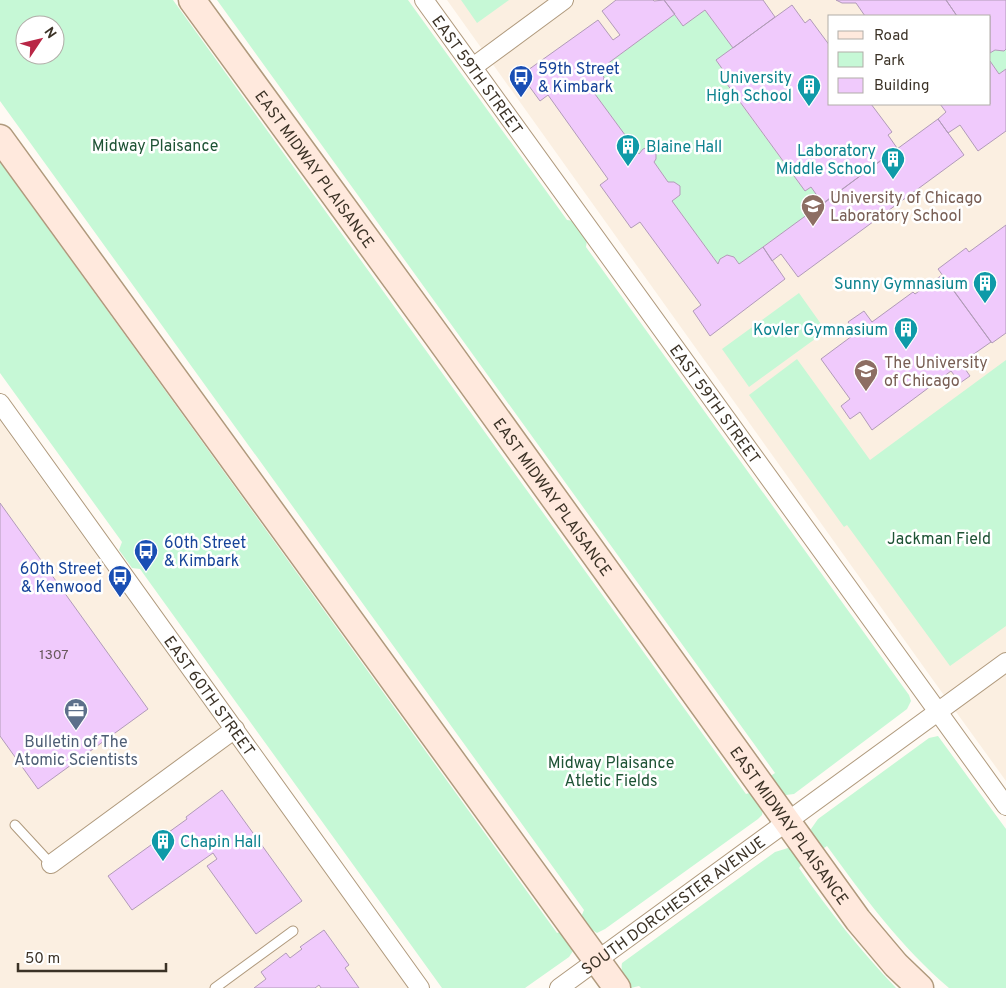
<svg xmlns="http://www.w3.org/2000/svg" width="1006" height="988" viewBox="0 0 1006 988" font-family="Overpass,sans-serif">
<style>
.built{fill:#fbefe1;fill-rule:evenodd}
.green{fill:#c6f8d6;fill-rule:evenodd}
.building{fill:#f0cafc;stroke:#b19bb8}
.lines{fill:none;stroke-linecap:round;stroke-linejoin:round}
.lane-casing{stroke:#b09a7d;stroke-width:11}
.street-casing{stroke:#b09a7d;stroke-width:20}
.secondary-casing{stroke:#b09a7d;stroke-width:29}
.lane{stroke:#fff;stroke-width:9}
.street{stroke:#fff;stroke-width:18}
.secondary{stroke:#ffe9dd;stroke-width:26}
.labels{text-anchor:middle;stroke-width:5;stroke-linejoin:round;paint-order:stroke}
.number-label{font-size:14px;fill:#68585c}
.transit-label{font-size:16px;fill:#164399;stroke:#fff;text-anchor:start}
.street-label{font-size:16px;fill:#3b3226;stroke:#fff}
.culture-label{font-size:16px;fill:#0d838f;stroke:#fff;text-anchor:end}
.park-label{font-size:16px;fill:#1e5335;stroke:#fff}
.education-label{font-size:16px;fill:#785e54;stroke:#fff;text-anchor:start}
.service-label{font-size:16px;fill:#4e5e75;stroke:#fff}
</style>
<rect width="100%" height="100%" fill="#fffaf4"/>
<path class="built" d="M447 0H1006V781L933 680ZM830 16H990V104H830Z
M0 421 408 988H0Z"/>
<path class="green" d="M0 0H173L746 794 753 792 763 809 762 815 758 819 605 929 597 933 589 928 581 917 584 910 0 101ZM25 25H55V55H25Z
M217 0H408L567 220 574 221 587 240 586 247 909 695 911 701 907 709 794 794 786 795 781 794 769 777 775 773Z
M461 0H509L477 23Z
M946 0H1006V69L999 74 990 61V16H957Z
M705 10 733 48 728 77 724 81 805 191 811 187 823 204 739 264 734 257 727 255 720 259 718 264 672 201 680 195V187L674 182H668L654 162 656 159V153L649 147 643 149 639 154 592 90 603 83 604 77 599 70 675 14 683 26Z
M0 162 557 933 563 931 571 942 573 951 569 957 525 988H442L140 569 132 568 119 550 122 542 0 373Z
M799 293 826 331 749 387 722 349Z
M797 359 870 460 1006 360V626L950 666 847 525 844 527 749 395Z
M938 736 1006 829V988H949C901 947 864 897 827 846L821 850 812 836 811 829 818 819 929 738Z
M788 848 794 850 803 863 799 868C829 911 860 950 896 988H641L639 986 631 988C626 980 620 973 622 963L775 852Z"/>
<path class="building" d="M616 0H653L654 1 664 0 675 14 599 70 604 77 603 83 598 89 592 90 639 154 643 149 649 147 656 153V159L654 162 668 182H674L680 186V195L672 201 718 264 720 259 727 255 734 257 739 264 763 247 785 279 710 336 693 311 701 305 640 222 631 228 600 185 608 179 548 95 540 101 521 75 598 20 613 40 620 35 602 11Z
M664 0H763L775 17 733 48 705 10 683 26Z
M836 0H946L957 16H865L856 3H842Z
M946 0H1006V49L1004 51 995 50 990 53V16H957Z
M792 5 805 23 810 19 830 46V104H871L892 132 888 135 897 148 823 204 811 187 805 191 724 80 728 77 716 60Z
M990 61 999 74 1006 69V131L978 151 960 125 948 133 938 119 946 112 940 104H990Z
M938 119 964 155 798 277 781 254 772 261 763 247Z
M1006 225V333L992 343 938 269 966 248 969 252Z
M942 275 991 342 961 363 970 376 960 383 951 371 872 430 860 412 850 419 841 406 850 399 821 359 856 333 848 322 864 311 872 322 913 292 915 294Z
M0 503 148 709 38 789 0 736Z
M222 790 302 901 256 934 207 866 217 859 213 853 132 910 108 876 187 819 186 817Z
M324 930 349 965 345 968 359 988H321L319 985 315 988H254L266 979 261 972 286 953 290 958 302 949 300 947Z"/>
<g class="lines">
<g class="lane-casing">
<path id="lane" d="M15 825 51 864
M215 988 293 931"/>
</g>
<g class="street-casing">
<g id="street">
<path id="s1" d="M424 0 1006 806"/>
<path d="M473 67 564 0"/>
<path id="s2" d="M0 403 420 988"/>
<path d="M51 864 235 729"/>
<path id="s3" d="M559 988 1006 662"/>
</g>
</g>
<g class="secondary-casing">
<g id="secondary">
<path id="s4" d="M192 0 438 337 858 920 896 965 920 988"/>
<path d="M0 138 617 988"/>
</g>
</g>
<use href="#lane" class="lane"/>
<use href="#street" class="street"/>
<use href="#secondary" class="secondary"/>
</g>
<defs>
<g id="bus-pin" transform="scale(1.25)"><path d="M0 17L-7.5 6A9.5 9.5 0 1 1 7.5 6Z" fill="#1a4fb4" stroke="#fff"/><path d="M-5-6H5V4H4V6H2V4H-2V6H-4V4H-5ZM-3.5-4V0h7V-4ZM-3.5 1.2v1.5H-2V1.2ZM2 1.2v1.5H3.5V1.2Z" fill="#fff"/></g>
<g id="building-pin" transform="scale(1.25)"><path d="M0 17L-7.5 6A9.5 9.5 0 1 1 7.5 6Z" fill="#0f9aa8" stroke="#fff"/><path d="M-4-6H4V6H1V3H-1V6H-4ZM-2.5-4.3h1.7v1.8h-1.7ZM.8-4.3h1.7v1.8H.8ZM-2.5-1h1.7V.8h-1.7ZM.8-1h1.7V.8H.8Z" fill="#fff"/></g>
<g id="school-pin" transform="scale(1.25)"><path d="M0 17L-7.5 6A9.5 9.5 0 1 1 7.5 6Z" fill="#8d6e63" stroke="#fff"/><path d="M0-5L7-2L0 1L-7-2ZM-4 1L0 2.5L4 1V4Q0 6-4 4Z" fill="#fff"/></g>
<g id="university-pin" transform="scale(1.25)"><path d="M0 17L-7.5 6A9.5 9.5 0 1 1 7.5 6Z" fill="#8d6e63" stroke="#fff"/><path d="M0-5L7-2L0 1L-7-2ZM-4 1L0 2.5L4 1V4Q0 6-4 4Z" fill="#fff"/></g>
<g id="office-pin" transform="scale(1.25)"><path d="M0 17L-7.5 6A9.5 9.5 0 1 1 7.5 6Z" fill="#5c6f8a" stroke="#fff"/><path d="M-6-3h4V-5.5h4V-3h4V5H-6ZM-1-4.5V-3h2v-1.5ZM-6 0V1H6V0Z" fill="#fff"/></g>
</defs>
<g fill-rule="evenodd">
<use href="#bus-pin" x="521" y="77"/>
<use href="#building-pin" x="809" y="86"/>
<use href="#building-pin" x="628" y="146"/>
<use href="#building-pin" x="893" y="159"/>
<use href="#school-pin" x="813" y="206"/>
<use href="#building-pin" x="985" y="283"/>
<use href="#building-pin" x="906" y="329"/>
<use href="#university-pin" x="866" y="371"/>
<use href="#bus-pin" x="146" y="551"/>
<use href="#bus-pin" x="120" y="577"/>
<use href="#office-pin" x="76" y="710"/>
<use href="#building-pin" x="163" y="841"/>
</g>
<g class="labels">
<g class="number-label">
<text x="54" y="659">1307</text>
</g>
<g class="transit-label">
<text x="538" y="74">59th Street<tspan x="538" dy="18">&amp; Kimbark</tspan></text>
<text x="164" y="548">60th Street<tspan x="164" dy="18">&amp; Kimbark</tspan></text>
<text x="102" y="574" text-anchor="end">60th Street<tspan x="102" dy="18">&amp; Kenwood</tspan></text>
</g>
<g class="street-label">
<text dy="6" stroke="none"><textPath href="#s1" startOffset="92">EAST 59TH STREET</textPath></text>
<text dy="6" stroke="none"><textPath href="#s4" startOffset="209">EAST MIDWAY PLAISANCE</textPath></text>
<text dy="6" stroke="none"><textPath href="#s1" startOffset="498">EAST 59TH STREET</textPath></text>
<text dy="6" stroke="none"><textPath href="#s4" startOffset="614">EAST MIDWAY PLAISANCE</textPath></text>
<text dy="6" stroke="none"><textPath href="#s2" startOffset="360">EAST 60TH STREET</textPath></text>
<text dy="6" stroke="none"><textPath href="#s4" startOffset="1019">EAST MIDWAY PLAISANCE</textPath></text>
<text dy="6" stroke="none"><textPath href="#s3" startOffset="141">SOUTH DORCHESTER AVENUE</textPath></text>
</g>
<g class="culture-label">
<text x="792" y="83">University<tspan x="792" dy="18">High School</tspan></text>
<text x="646" y="152" text-anchor="start">Blaine Hall</text>
<text x="876" y="156">Laboratory<tspan x="876" dy="18">Middle School</tspan></text>
<text x="968" y="289">Sunny Gymnasium</text>
<text x="888" y="335">Kovler Gymnasium</text>
<text x="180" y="847" text-anchor="start">Chapin Hall</text>
</g>
<g class="park-label">
<text x="155" y="151">Midway Plaisance</text>
<text x="939" y="544">Jackman Field</text>
<text x="611" y="768">Midway Plaisance<tspan x="611" dy="18">Atletic Fields</tspan></text>
</g>
<g class="education-label">
<text x="830" y="203">University of Chicago<tspan x="830" dy="18">Laboratory School</tspan></text>
<text x="884" y="368">The University<tspan x="884" dy="18">of Chicago</tspan></text>
</g>
<g class="service-label">
<text x="76" y="747">Bulletin of The<tspan x="76" dy="18">Atomic Scientists</tspan></text>
</g>
</g>
<rect x="828" y="15" width="162" height="90" fill="#ffffff" stroke="#b1ada8"/>
<rect x="838" y="31" width="25" height="8" fill="#ffe9dd" stroke="#b1ada8"/>
<text x="874" y="40" font-size="15" fill="#3b3226">Road</text>
<rect x="838" y="52" width="25" height="15" fill="#c6f8d6" stroke="#b1ada8"/>
<text x="874" y="65" font-size="15" fill="#3b3226">Park</text>
<rect x="838" y="78" width="25" height="15" fill="#f0cafc" stroke="#b1ada8"/>
<text x="874" y="90" font-size="15" fill="#3b3226">Building</text>
<g transform="translate(40 40) rotate(55)"><circle r="24" fill="#ffffff" stroke="#b1ada8"/>
<path d="M0-4L9 19L0 12L-9 19Z" fill="#b92746"/>
<text y="-8" font-size="14" font-weight="bold" text-anchor="middle" fill="#3b3226">N</text>
</g>
<path d="M18 963v8h148v-8" fill="none" stroke="#3b3226" stroke-width="2.5"/>
<text x="25" y="963" font-size="15" fill="#3b3226" stroke="#ffffff" stroke-width="4" paint-order="stroke">50 m</text>
</svg>
